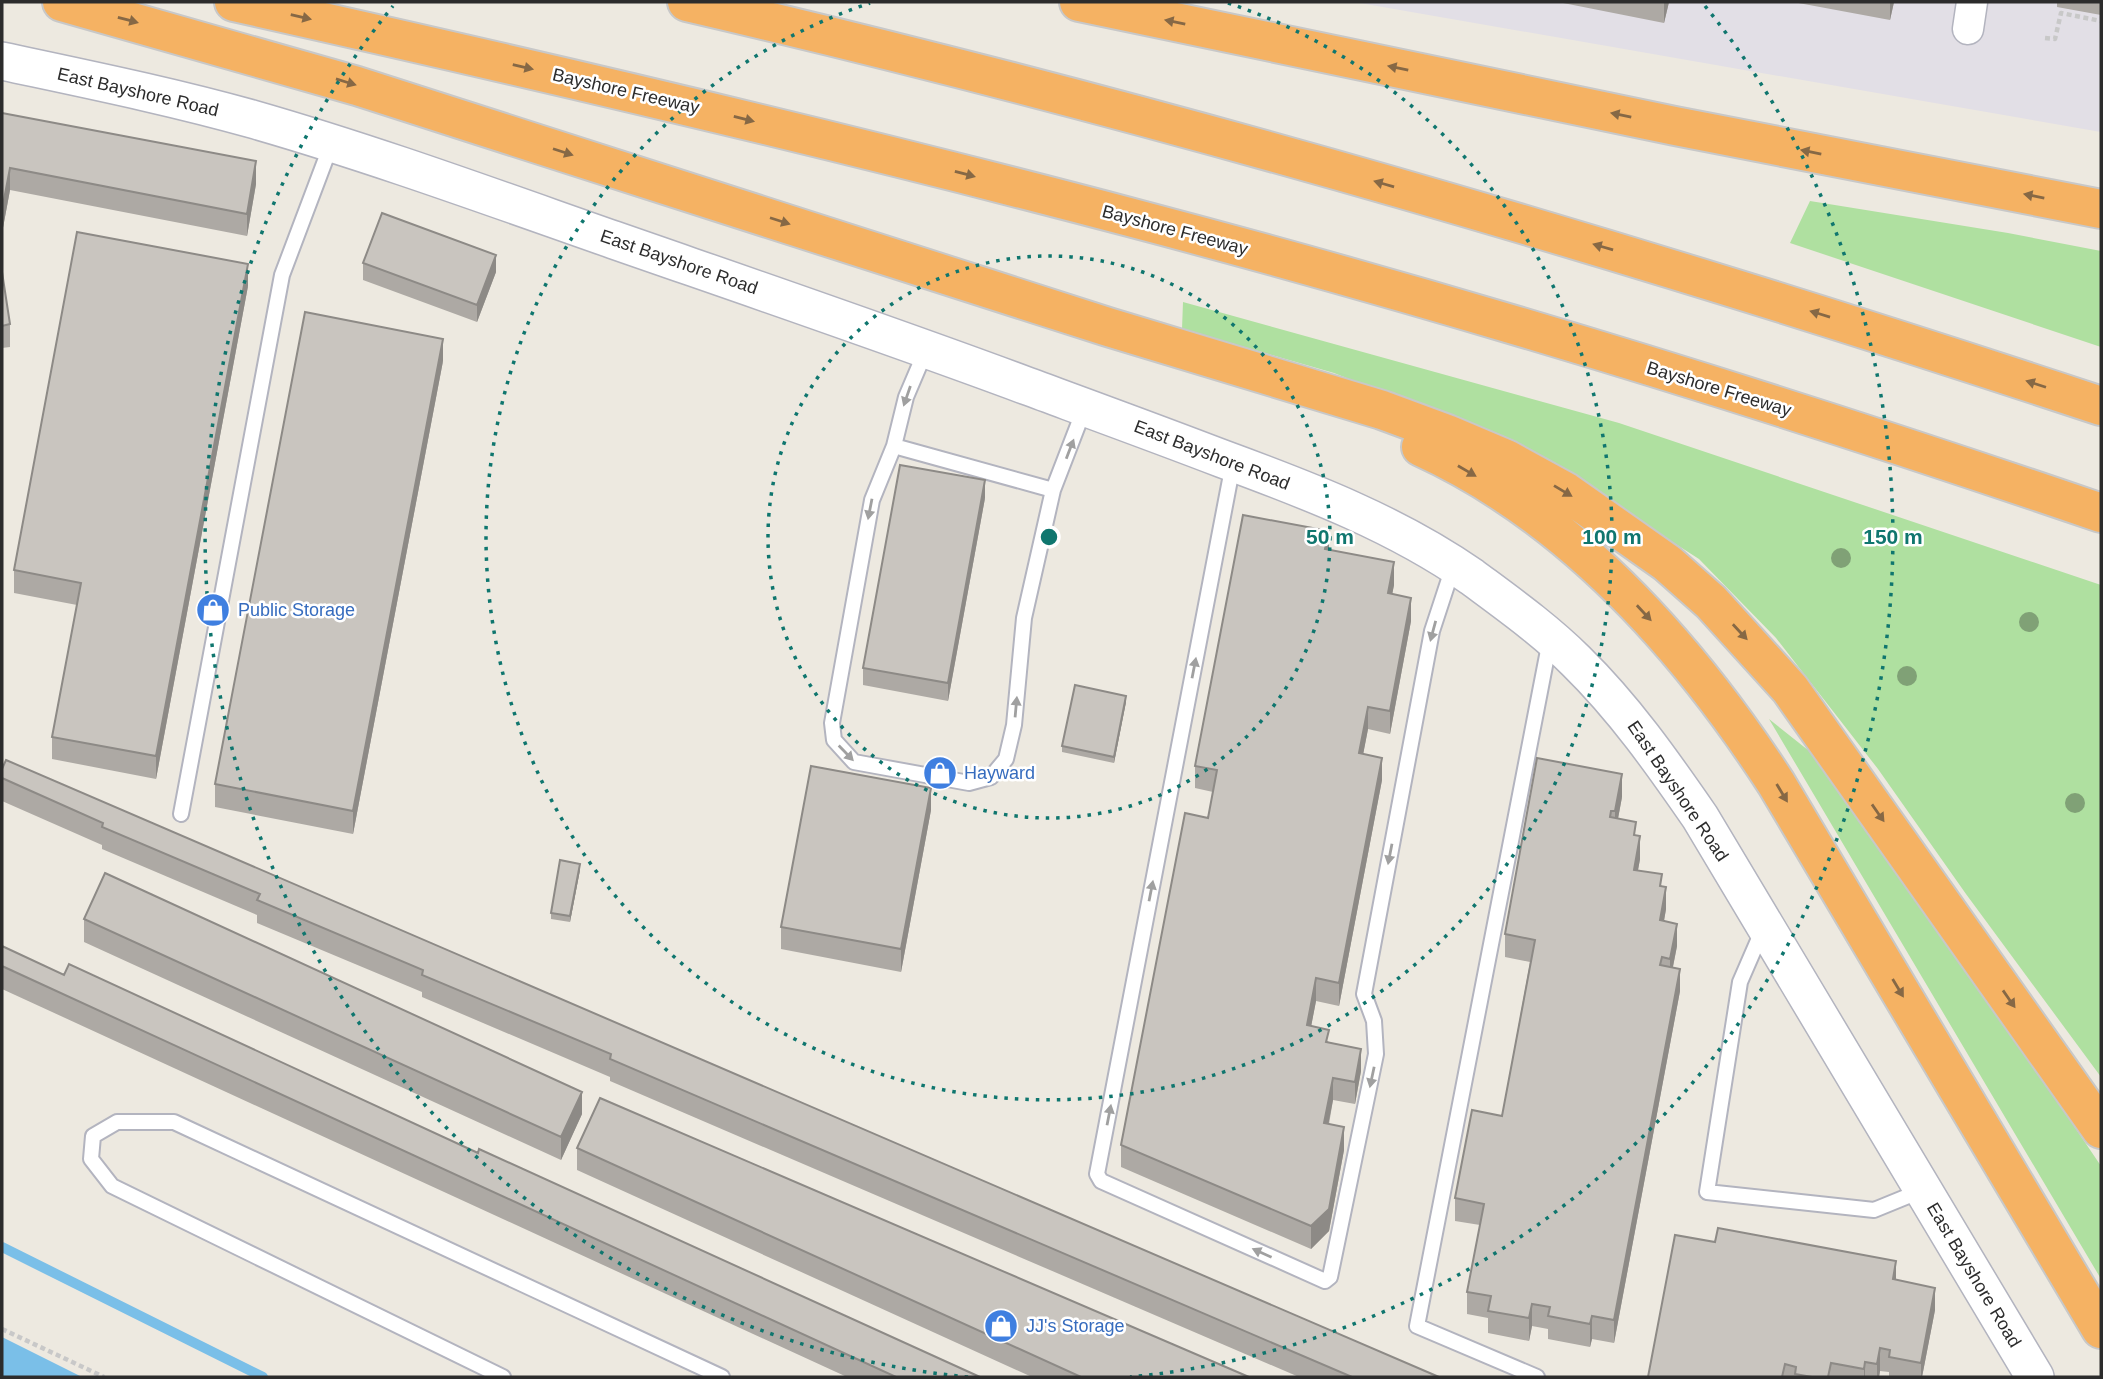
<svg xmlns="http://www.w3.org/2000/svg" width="2103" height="1379" viewBox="0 0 2103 1379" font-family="Helvetica,sans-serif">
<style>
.industrial{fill:#e2dfe6}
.green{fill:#afe0a0}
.water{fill:#7abfe8}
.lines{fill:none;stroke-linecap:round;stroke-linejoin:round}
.stream{stroke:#7abfe8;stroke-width:10}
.service-casing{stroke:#b3b4bf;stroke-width:18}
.minor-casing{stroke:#b3b4bf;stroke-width:33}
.tertiary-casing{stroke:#b3b4bf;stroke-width:40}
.motorway-casing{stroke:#c8c8c8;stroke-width:42}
.path{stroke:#c8c8c8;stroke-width:4.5;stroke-dasharray:5 3.5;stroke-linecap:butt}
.service{stroke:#fff;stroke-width:14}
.minor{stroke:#fff;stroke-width:30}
.tertiary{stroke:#fff;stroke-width:37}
.motorway{stroke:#f5b263;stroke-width:38}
.tree{fill:#80a176}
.wall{fill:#ada9a4}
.shaded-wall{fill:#8d8a86}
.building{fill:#c9c5bf;stroke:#8d8a86;stroke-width:2}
.oneway{fill:#866845}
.oneway2{fill:#a0a0a0}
.ring{fill:none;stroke:#0f766e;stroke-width:3.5;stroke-dasharray:3.5 7}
.labels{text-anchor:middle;stroke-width:5;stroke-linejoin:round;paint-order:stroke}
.street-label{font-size:18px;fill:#2c2c2c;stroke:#fff}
.shop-label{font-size:18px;fill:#366cbe;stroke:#fff;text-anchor:start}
.centre{fill:#0f766e;stroke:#fff;stroke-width:3.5}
.ring-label{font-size:21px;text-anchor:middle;font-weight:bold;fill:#0f766e;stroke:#fff;stroke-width:5;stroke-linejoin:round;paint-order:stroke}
</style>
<rect width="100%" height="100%" fill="#ede9e0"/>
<path class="industrial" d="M1354 2H2101V132Z"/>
<path class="green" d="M1810 201 2008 233 2101 251V347L1790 243Z
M1183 302 1619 423 2101 585V1077L1966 894 1878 769 1776 638 1699 559 1529 450 1334 373 1182 329Z
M1769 719 1818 758 1978 984 2101 1166V1279Z"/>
<path class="water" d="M2 1337 82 1377H2Z"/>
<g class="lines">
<path class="stream" d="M2 1247 263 1377"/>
<g class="service-casing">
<path id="service" d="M926 350 906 397 894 446 872 500 832 723 834 740 854 762 969 783 991 777 1006 759 1014 725 1024 618 1053 490 1085 407
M894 446 1053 490
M1233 464 1097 1174 1101 1181 1325 1281 1330 1277 1376 1054 1374 1021 1364 994 1432 631 1453 567
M181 814 282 275 331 145
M1763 929 1740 982 1707 1192 1874 1210 1923 1190
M503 1377 112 1186 91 1159 93 1136 117 1122H174L722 1377
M1537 1377 1417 1326 1550 640"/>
</g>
<g class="minor-casing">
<path id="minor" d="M1968 29 1972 2"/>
</g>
<g class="tertiary-casing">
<path id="tertiary" d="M2 61C86 79 170 96 252 119 374 154 494 198 614 240 752 288 890 335 1027 386 1092 410 1158 434 1223 459 1310 491 1396 524 1472 577 1507 603 1545 630 1576 661 1624 708 1662 762 1700 817L2035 1377"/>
</g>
<g class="motorway-casing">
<path id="motorway" d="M62 2 357 86 1108 327 1382 410 1447 434 1506 459 1566 492 1667 563 1711 602 1790 689 2101 1129
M234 2C535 69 835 139 1133 218 1459 304 1783 404 2101 513
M687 2C1165 113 1636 252 2101 406
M1079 2 1675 126 2101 209
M1421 447C1572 516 1687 646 1776 783L2101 1329"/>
</g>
<path class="path" d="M2045 38 2055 39 2061 13 2101 21
M2 1329 104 1377"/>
<use href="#service" class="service"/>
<use href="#minor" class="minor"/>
<use href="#tertiary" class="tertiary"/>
<use href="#motorway" class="motorway"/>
</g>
<g class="tree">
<circle cx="1841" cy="558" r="10"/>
<circle cx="2029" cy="622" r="10"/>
<circle cx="1907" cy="676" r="10"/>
<circle cx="2075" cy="803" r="10"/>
</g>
<path class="wall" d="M1558 2H1669L1664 23Z
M1793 2H1894L1890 20Z
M2057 2H2101V15L2057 7Z
M2 113 256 184 247 236 10 190 2 233Z
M363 263 496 272 477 322 363 280Z
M2 272 10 324V347L2 348Z
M248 286 156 779 52 759V737L77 605 14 593V570Z
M443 361 353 834 215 807V784Z
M985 498 948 701 863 685V668Z
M1329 550 1394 585 1392 594 1411 621 1390 734 1368 729 1363 754 1382 780 1339 1006 1316 1001 1311 1026 1361 1071 1355 1104 1333 1100 1329 1124 1344 1150 1329 1231 1311 1249 1121 1167V1145L1208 818 1213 792 1195 788V766Z
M1126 702 1114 763 1062 752V746Z
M2 769 1439 1377H1299L610 1081V1077L422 997V992L257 923V915L102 849V845L2 801Z
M1622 797 1618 819 1636 836 1640 859 1638 870 1662 886 1666 909 1664 921 1677 946 1673 967 1680 991 1614 1343 1592 1339 1590 1347 1548 1339V1329L1532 1326 1529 1341 1488 1333V1318L1467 1314V1292L1480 1225 1455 1221V1198L1502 1116 1530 962 1505 957V934Z
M931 810 901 972 781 949V927Z
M580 870 570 922 551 919V913Z
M84 919 582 1114 561 1160 84 942Z
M2 946 64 975 478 1153 980 1377H847L2 989Z
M577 1148 1249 1377H1032L577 1170Z
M1896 1280 1935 1310 1922 1377H1889V1372L1880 1371 1879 1377H1648Z"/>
<path class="shaded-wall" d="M1664 2H1669L1664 23Z
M1890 2H1894L1890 20Z
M256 161V184L247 236V214Z
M10 168V190L2 233V210Z
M496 255V272L477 322V305Z
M248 264V286L156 779V756Z
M443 339V361L353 834V811Z
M985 480V498L948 701V683Z
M1329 531V554L1325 549Z
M1394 562V585L1388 616V593Z
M1411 598V621L1390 734V711Z
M1126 696V702L1114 763V757Z
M1368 707V729L1359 776V753Z
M1382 758V780L1339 1006V983Z
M1622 774V797L1615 834V811Z
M931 788V810L901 972V949Z
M1640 836V859L1634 892V870Z
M580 864V870L570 922V916Z
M1666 887V909L1660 943V920Z
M1677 924V946L1670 981V959Z
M1680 969V991L1614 1343V1320Z
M1316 978V1001L1307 1048V1025Z
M1361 1049V1071L1355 1104V1082Z
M1333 1078V1100L1324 1146V1123Z
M582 1092V1114L561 1160V1137Z
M1344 1127V1150L1329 1231 1311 1249V1226Z
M1896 1261V1284L1893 1279Z
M1935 1288V1310L1922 1377H1921V1363Z
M1532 1304V1326L1529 1341V1318Z
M1592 1316V1339L1590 1347V1324Z
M1880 1348V1371L1879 1377H1877V1364Z
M1865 1362V1377H1864V1369Z"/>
<path class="building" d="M2 113 256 161 247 214 10 168 2 210Z
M382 213 496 255 477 305 363 263Z
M77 232 248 264 156 756 52 737 81 583 14 570Z
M2 272 10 324 2 326Z
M305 312 443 339 353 811 215 784Z
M900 465 985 480 948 683 863 668Z
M1243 515 1329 531 1325 549 1394 562 1388 593 1411 598 1390 711 1368 707 1359 753 1382 758 1339 983 1316 978 1307 1025 1329 1030 1326 1042 1361 1049 1355 1082 1333 1078 1324 1123 1344 1127 1329 1209 1311 1226 1121 1145 1185 813 1208 818 1217 770 1195 766Z
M1075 685 1126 696 1114 757 1062 746Z
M1537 758 1622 774 1615 811H1611L1610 817 1636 822 1634 835 1640 836 1634 870 1662 874 1660 886 1666 887 1660 920 1677 924 1670 959 1662 957 1660 965 1680 969 1614 1320 1592 1316 1590 1324 1548 1316 1550 1307 1532 1304 1529 1318 1488 1311 1491 1296 1467 1292 1484 1204 1455 1198 1472 1110 1502 1116 1535 940 1505 934Z
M6 760 1439 1377H1352L610 1059 611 1054 422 975 423 970 257 900 260 894 102 827 103 823 2 778V769Z
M811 766 931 788 901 949 781 927Z
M560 860 580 864 570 916 551 913Z
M105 873 582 1092 561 1137 84 919Z
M2 946 64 975 69 964 478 1153 479 1149 980 1377H896L2 966Z
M600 1098 1249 1377H1081L577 1148Z
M1718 1228 1896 1261 1893 1279 1935 1288 1921 1363 1889 1357 1890 1350 1880 1348 1877 1364 1865 1362 1864 1369 1831 1363 1828 1377H1812L1795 1374 1796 1367 1785 1364 1782 1377H1648L1675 1235 1715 1242Z"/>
<defs><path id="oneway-solid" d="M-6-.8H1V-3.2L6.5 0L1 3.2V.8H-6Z" transform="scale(1.75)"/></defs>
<g class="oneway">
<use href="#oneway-solid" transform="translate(301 17) rotate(13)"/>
<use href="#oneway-solid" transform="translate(128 20) rotate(15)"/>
<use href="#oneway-solid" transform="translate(1175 22) rotate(-168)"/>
<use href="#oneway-solid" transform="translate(523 67) rotate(13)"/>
<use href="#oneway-solid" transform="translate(1398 68) rotate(-168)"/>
<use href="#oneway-solid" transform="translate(346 82) rotate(17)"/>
<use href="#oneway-solid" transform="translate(1621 115) rotate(-168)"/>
<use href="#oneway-solid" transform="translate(744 119) rotate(14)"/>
<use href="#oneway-solid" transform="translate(563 152) rotate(18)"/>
<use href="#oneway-solid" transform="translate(1811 152) rotate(-169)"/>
<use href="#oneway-solid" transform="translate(965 174) rotate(15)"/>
<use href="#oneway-solid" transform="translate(1384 184) rotate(-164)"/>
<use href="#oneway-solid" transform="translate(2034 196) rotate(-169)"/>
<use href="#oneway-solid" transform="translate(780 221) rotate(18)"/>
<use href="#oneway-solid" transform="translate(1603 247) rotate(-164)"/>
<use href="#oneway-solid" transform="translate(1820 314) rotate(-163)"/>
<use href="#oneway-solid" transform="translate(2036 384) rotate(-162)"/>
<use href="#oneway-solid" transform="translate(1467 471) rotate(30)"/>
<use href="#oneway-solid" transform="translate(1563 491) rotate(31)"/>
<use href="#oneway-solid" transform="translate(1644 613) rotate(47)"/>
<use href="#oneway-solid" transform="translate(1740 632) rotate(47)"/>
<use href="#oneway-solid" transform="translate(1782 793) rotate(59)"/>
<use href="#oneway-solid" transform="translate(1878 813) rotate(55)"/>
<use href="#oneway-solid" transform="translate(1898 988) rotate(59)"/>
<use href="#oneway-solid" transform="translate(2009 999) rotate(55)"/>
</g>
<g class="oneway2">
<use href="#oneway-solid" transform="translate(907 396) rotate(109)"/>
<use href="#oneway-solid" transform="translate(1070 449) rotate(-69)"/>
<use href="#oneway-solid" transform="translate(870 509) rotate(101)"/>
<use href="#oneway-solid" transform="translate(1433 631) rotate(105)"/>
<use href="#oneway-solid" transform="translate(1194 668) rotate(-79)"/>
<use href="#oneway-solid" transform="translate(1016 707) rotate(-85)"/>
<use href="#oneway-solid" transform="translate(846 753) rotate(46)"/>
<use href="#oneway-solid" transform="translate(1390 854) rotate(101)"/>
<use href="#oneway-solid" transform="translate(1151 891) rotate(-79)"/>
<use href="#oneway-solid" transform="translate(1372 1077) rotate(102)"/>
<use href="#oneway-solid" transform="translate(1109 1115) rotate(-79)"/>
<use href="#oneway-solid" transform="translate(1262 1253) rotate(-156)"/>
</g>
<g class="ring">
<circle cx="1049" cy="537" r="281"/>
<path d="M1228 3A563 563 0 1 1 870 3"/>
<path d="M968 1377A844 844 0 0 1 393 6M1705 6A844 844 0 0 1 1130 1377"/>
</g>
<defs>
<g id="shop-disc" transform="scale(1.75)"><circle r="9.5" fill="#3f7fe0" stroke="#fff"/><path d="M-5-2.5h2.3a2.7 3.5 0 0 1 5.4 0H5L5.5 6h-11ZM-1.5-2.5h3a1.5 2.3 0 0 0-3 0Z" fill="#fff"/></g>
</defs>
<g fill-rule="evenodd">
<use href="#shop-disc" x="213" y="610"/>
<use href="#shop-disc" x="940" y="773"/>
<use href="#shop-disc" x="1001" y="1326"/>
</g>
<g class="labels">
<g class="street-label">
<text transform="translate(626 91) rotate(13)" y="6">Bayshore Freeway</text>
<text transform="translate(138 92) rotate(13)" y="6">East Bayshore Road</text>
<text transform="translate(1175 230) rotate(15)" y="6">Bayshore Freeway</text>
<text transform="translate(679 262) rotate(19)" y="6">East Bayshore Road</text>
<text transform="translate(1719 389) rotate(17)" y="6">Bayshore Freeway</text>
<text transform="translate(1212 455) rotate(21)" y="6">East Bayshore Road</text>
<text transform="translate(1678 791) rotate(56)" y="6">East Bayshore Road</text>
<text transform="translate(1974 1275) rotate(59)" y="6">East Bayshore Road</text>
</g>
<g class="shop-label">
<text x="238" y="616">Public Storage</text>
<text x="964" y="779">Hayward</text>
<text x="1026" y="1332">JJ's Storage</text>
</g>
</g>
<circle cx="1049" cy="537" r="10" class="centre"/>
<g class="ring-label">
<text x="1330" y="544">50 m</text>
<text x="1612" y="544">100 m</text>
<text x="1893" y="544">150 m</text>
</g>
<rect width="2103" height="1379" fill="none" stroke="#2c2c2c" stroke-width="7"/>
</svg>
